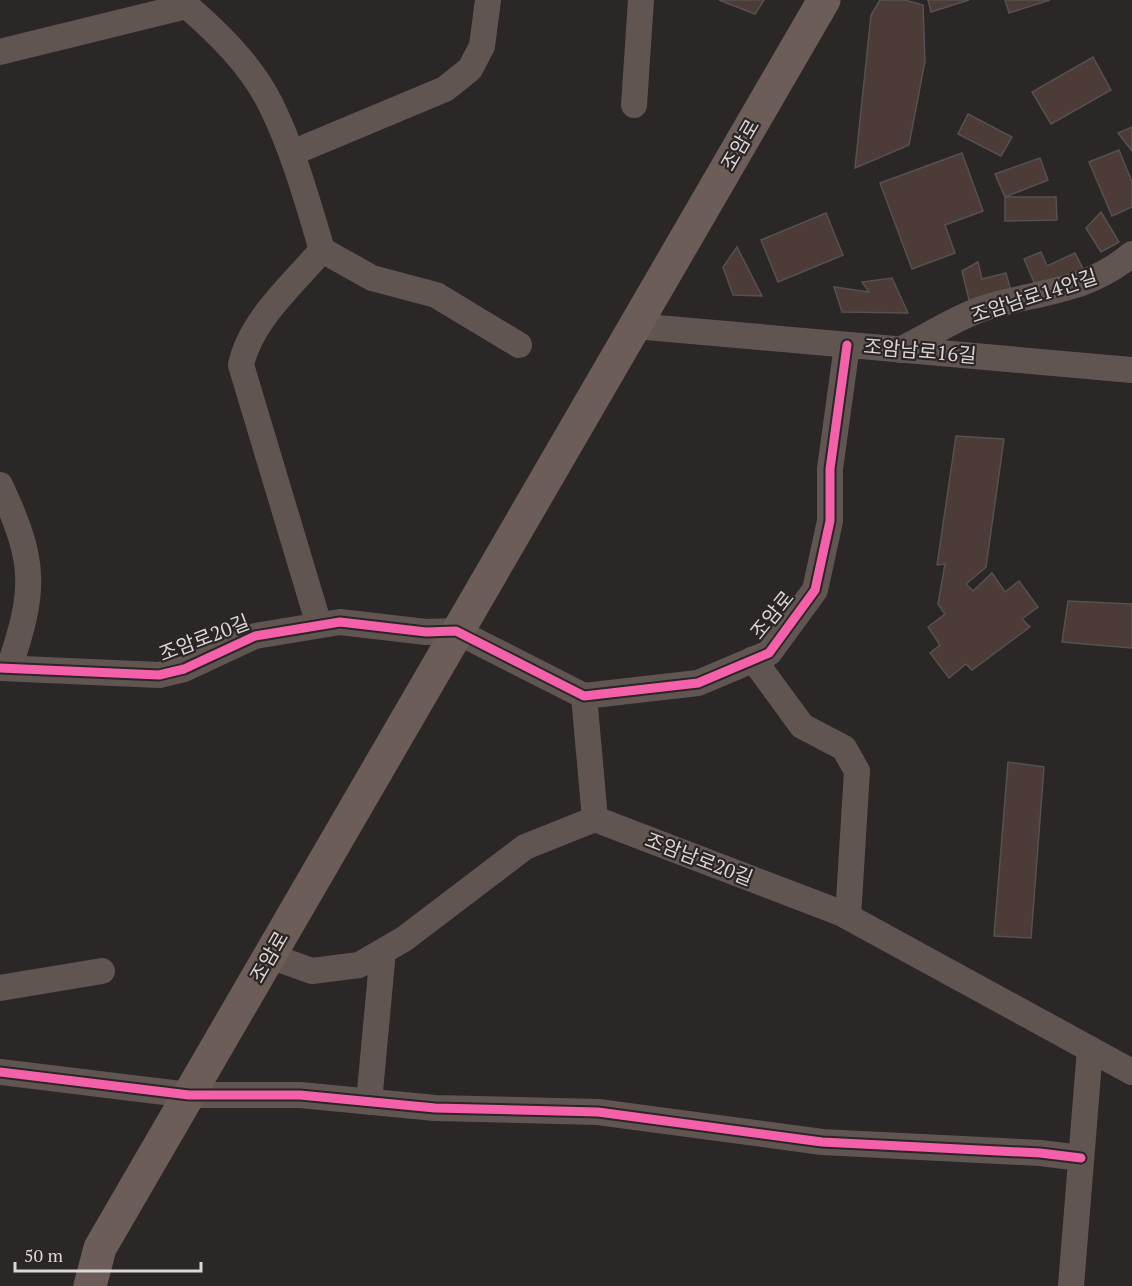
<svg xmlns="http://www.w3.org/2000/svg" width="1132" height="1286" viewBox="0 0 1132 1286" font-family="'PT Serif','Noto Sans KR',serif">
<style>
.building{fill:#4c3b37;stroke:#545251;stroke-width:1.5}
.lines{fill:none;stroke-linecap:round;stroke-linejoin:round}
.minor{stroke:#615552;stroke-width:26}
.major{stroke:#6c5d59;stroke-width:33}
.cycleway-casing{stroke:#2b2625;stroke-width:13}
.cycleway{stroke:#f560ab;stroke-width:9}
.labels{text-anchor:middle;stroke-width:4.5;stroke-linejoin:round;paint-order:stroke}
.street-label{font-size:20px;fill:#dad7d6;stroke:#2b2625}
</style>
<rect width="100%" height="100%" fill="#2a2726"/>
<path class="building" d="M719 0H764L755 14Z
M880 0H905L923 5 925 61 909 145 855 168 871 15Z
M928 0H969L931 12Z
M1005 0H1050L1009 13Z
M1093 57 1111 90 1051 124 1032 92Z
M968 114 1012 137 1001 156 958 134Z
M1132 127V151L1118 133Z
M1119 150 1132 182V207L1112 216 1089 162Z
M962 153 983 211 945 225 955 253 912 269 880 183Z
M1040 158 1048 180 1005 197 995 174Z
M1005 197H1056L1057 220 1005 221Z
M1101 212 1119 242 1101 252 1086 228Z
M826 213 843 255 778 282 761 240Z
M737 247 762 296 733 295 723 267Z
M1041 252 1047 266 1075 253 1083 269 1037 289 1024 259Z
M978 262 982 279 1006 273 1011 291 969 300 962 271Z
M892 278 908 313 842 312 834 287 869 292 862 282Z
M956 436 1004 439 986 567 966 584 973 591 992 573 1005 592 1019 581 1038 607 1022 619 1030 627 972 670 966 664 949 678 930 653 940 645 928 627 945 614 938 604 945 564 937 565Z
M1068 601 1132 604V648L1062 642Z
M1008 762 1044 767 1031 938 994 936Z"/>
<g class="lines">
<path class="minor" d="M187 6C219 34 250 64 270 103 293 149 307 200 322 250 293 284 250 321 241 365L319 625
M0 52 187 6 186 0
M634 105 641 0
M292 153 445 89 470 69 482 46 488 0
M322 250 372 278 436 295 519 345
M635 326 1132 370
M900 350C928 336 962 314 991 306 1044 291 1088 291 1132 254
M0 485C36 562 36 589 9 668
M753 659 802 726 844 748 857 771 848 917
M0 668 159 675 184 669 255 636 340 622 426 632 456 631 584 696 698 683 769 653 815 590 830 521V469L847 345
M584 696 595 819
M270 956 312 971 359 965 404 939 525 847 595 819 841 913 1132 1072
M0 988 102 971
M0 1072 189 1095H300L435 1108 598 1112 822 1142 1040 1153 1081 1158
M369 1102 383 951
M1071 1286 1090 1049"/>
<path class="major" d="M90 1286 100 1248 824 0"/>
<g class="cycleway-casing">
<path id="cycleway" d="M0 668 159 675 184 669 255 636 340 622 426 632 456 631 584 696 698 683 769 653 815 590 830 521V469L847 345
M0 1072 189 1095H300L435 1108 598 1112 822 1142 1040 1153 1081 1158"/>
</g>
<use href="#cycleway" class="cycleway"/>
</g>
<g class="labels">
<g class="street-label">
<text transform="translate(740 145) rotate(-60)" y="7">조암로</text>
<text transform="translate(1034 296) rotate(-18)" y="7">조암남로14안길</text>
<text transform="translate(920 351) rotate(5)" y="7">조암남로16길</text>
<text transform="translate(772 615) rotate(-51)" y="7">조암로</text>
<text transform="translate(204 638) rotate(-21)" y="7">조암로20길</text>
<text transform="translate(699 859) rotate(21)" y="7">조암남로20길</text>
<text transform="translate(269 957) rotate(-60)" y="7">조암로</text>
</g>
</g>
<path d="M15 1262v9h186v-9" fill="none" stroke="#dad7d6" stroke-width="3"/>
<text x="24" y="1262" font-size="18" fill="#dad7d6" stroke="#2b2625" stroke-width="4.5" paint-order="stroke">50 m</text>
</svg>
